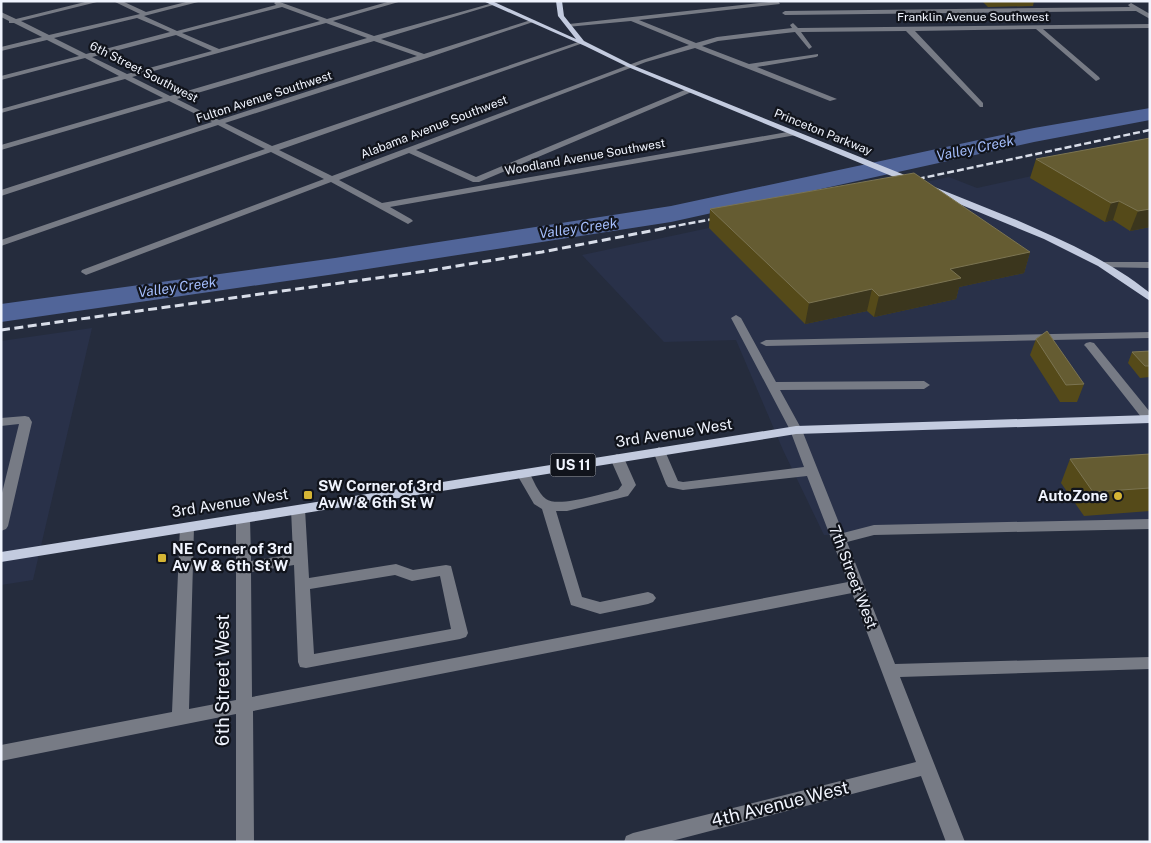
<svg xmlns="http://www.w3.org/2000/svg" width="1151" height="843" viewBox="0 0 1151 843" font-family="'Public Sans',sans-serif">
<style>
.built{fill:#293149}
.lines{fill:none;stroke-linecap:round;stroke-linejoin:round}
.river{fill:#516599;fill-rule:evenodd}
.minor{fill:#777b85;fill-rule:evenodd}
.major{fill:#c3cbdf;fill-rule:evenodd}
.rail-far1{stroke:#d8dde8;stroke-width:2.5;stroke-dasharray:7 3;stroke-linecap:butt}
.rail{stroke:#d8dde8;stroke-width:3;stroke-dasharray:9 4.5;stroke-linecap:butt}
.wall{fill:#554a19}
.shaded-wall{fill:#3b361d}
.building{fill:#655c32;stroke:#7b7452}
.poi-dot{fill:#d5b535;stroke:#11141c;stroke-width:2}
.labels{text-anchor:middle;stroke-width:4.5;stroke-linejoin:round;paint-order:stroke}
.far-street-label{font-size:12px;fill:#f0f4fe;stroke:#11141c}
.far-water-label{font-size:14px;font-style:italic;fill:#a4bdfb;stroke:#11141c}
.shield{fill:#11141c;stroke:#adb1ba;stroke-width:1}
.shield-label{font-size:14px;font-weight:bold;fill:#f0f4fe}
.street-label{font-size:15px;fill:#f0f4fe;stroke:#11141c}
.poi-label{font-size:15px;font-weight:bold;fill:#f0f4fe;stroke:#11141c;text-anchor:start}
.near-street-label{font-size:18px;fill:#f0f4fe;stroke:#11141c}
</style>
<rect width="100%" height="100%" fill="#252c3d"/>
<path class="built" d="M1150 150V524L824 535 783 450 736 340 664 342 582 255 949 177 977 188Z
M92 328 33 580 1 585V341Z"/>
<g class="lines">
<path class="river" d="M1150 108V120L1034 142 671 222 335 274 1 322V304L335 258 671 206 1034 128Z"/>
<path class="minor" d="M89 1H101L21 21 49 35 140 14 113 1H122L146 12 190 1H202L144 16 177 31 276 5 274 3 277 1 327 19 391 1H402L333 21 374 36 493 3V5L381 39 424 54 531 20 536 21 427 58 225 123 272 146 581 41 586 42 279 150 332 176 642 60 689 45 631 21 567 27V25L569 24 778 1 780 4 639 20 696 43 717 37 792 28 790 25 793 23 798 28 1150 24V28L1043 29 1099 77 1100 79 1096 81 1036 29 915 31 983 103V107H980L906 31 801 32 812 47 809 49 795 32 718 41 702 46 749 64 818 54V56L816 57 757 67 837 99 830 101 695 48 646 62 416 150 476 177 687 89 694 91 479 182H473L409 153 339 180 382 203 793 131 797 133 796 135 390 207 411 219 413 221 408 224 331 182 86 275 81 272 82 270 324 179 271 152 1 246V240L265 149 218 125 1 196V190L212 122 169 101 1 150V145L163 98 125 79 1 113V109L119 76 85 58 1 80V76L79 56 47 40 1 51V47L42 37 14 23H9V21L1 17V12L16 19ZM282 7 320 21 219 49 182 33ZM137 18 170 32 86 54 54 38ZM326 23 367 38 170 96 132 77ZM176 35 212 51 127 74 92 57ZM374 41 417 56 219 120 177 99Z
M1131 3 1150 14V19L1136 11 785 15 782 13 785 11 1130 7 1128 5Z
M1103 262H1150V268L1099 267V263Z
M736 315 741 318 776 382 924 381 930 385 924 389 780 390 802 430 843 533 874 525 1150 519V529L874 535 847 542 895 664 1150 657V669L900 677 965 842H946L921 776 668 842H624L626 836 633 833 916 762 852 593 253 711 254 842H236V714L1 761V745L172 712 180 527 182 524H192L194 527 189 709 236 700V518L238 515H248L250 518 251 561 293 554 291 509 293 506H303L305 509 309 578 396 564 413 570 446 565 451 566 468 633 466 637 460 639 306 668 300 667 298 662 294 565 251 572 252 697 848 582 807 476 683 490 668 487 666 484 653 451 659 447 665 451 678 481 683 482 804 467 790 430 731 318ZM395 575 412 581 440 576 451 629 314 654 310 589Z
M1150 332V338L766 346 760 343 766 340Z
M1090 342 1094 343 1150 412V423L1145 422 1086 347 1084 345 1086 343Z
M25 416 29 417 32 422 8 526 6 529 1 531V497L19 424 1 426V418Z
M617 454 624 458 636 485 628 496 567 511H556L582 597 600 602 648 592 653 594 656 598 653 602 648 604 600 614 571 605 542 509 534 504 516 473 518 470H528C533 479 538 493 546 499 558 508 604 493 618 490L622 485 610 458Z"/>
<path class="major" d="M483 1H492L576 39 558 16 556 1H562L564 16 584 41 632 65 1014 219C1062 240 1109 260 1150 293V301L1098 266 1044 239 628 67 585 46Z
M1150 415V423L796 434 1 562V552L796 426Z"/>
<path class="rail-far1" d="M908 181 1150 130
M659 229 724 217"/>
<path class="rail" d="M1 330 427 271 542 252 666 228"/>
</g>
<path class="wall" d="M982 1H1034L1033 6 988 7Z
M1150 138V227L1130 231 1113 220 1105 222 1030 178 1036 159Z
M710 209 1030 252 1024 273 959 287 956 299 874 317 867 311 805 324 709 228Z
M1036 339 1084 384 1077 402H1060L1030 355Z
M1150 351V377L1140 378 1128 363 1132 352Z
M1150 454V511L1084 516 1061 483 1070 459Z"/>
<path class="shaded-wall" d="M1150 191V227L1130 231 1138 211Z
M1119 201 1113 220 1105 222 1111 203Z
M1030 252 1024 273 959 287 956 299 874 317 879 296 950 269Z
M872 289 867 311 805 324 809 303Z"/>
<path class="building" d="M1150 138V191H1149L1150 192V209L1138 211 1119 201 1111 203 1036 159Z
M914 173 1030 252 950 269 961 278 879 296 872 289 809 303 710 209Z
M1047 331 1084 384 1066 385 1036 339Z
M1150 351V366H1145L1132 352Z
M1150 454V488L1093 492 1070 459Z"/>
<g class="poi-dot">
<rect x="303" y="490" width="10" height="10" rx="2.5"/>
<circle cx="1118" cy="496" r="5"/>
<rect x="157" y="553" width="10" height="10" rx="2.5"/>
</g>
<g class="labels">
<g class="far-street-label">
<text x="973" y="21">Franklin Avenue Southwest</text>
<text transform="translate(144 72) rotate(27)" y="4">6th Street Southwest</text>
<text transform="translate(264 97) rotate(-18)" y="4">Fulton Avenue Southwest</text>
<text transform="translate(434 127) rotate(-21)" y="4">Alabama Avenue Southwest</text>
<text transform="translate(823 132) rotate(22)" y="4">Princeton Parkway</text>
<text transform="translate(585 157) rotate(-10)" y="4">Woodland Avenue Southwest</text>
</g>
<g class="far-water-label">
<text transform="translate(975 148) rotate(-12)" y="5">Valley Creek</text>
<text transform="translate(578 228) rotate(-8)" y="5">Valley Creek</text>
<text transform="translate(177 287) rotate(-8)" y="5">Valley Creek</text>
</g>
<rect class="shield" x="550.5" y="453.5" width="45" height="23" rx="4"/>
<g class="shield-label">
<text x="573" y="470">US 11</text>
</g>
<g class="street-label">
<text transform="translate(674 433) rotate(-9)" y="5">3rd Avenue West</text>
<text transform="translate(230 503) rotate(-9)" y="5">3rd Avenue West</text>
<text transform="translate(853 577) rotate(69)" y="5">7th Street West</text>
</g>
<g class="poi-label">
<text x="318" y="491">SW Corner of 3rd<tspan x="318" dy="17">Av W &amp; 6th St W</tspan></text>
<text x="1108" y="501" text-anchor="end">AutoZone</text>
<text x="172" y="554">NE Corner of 3rd<tspan x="172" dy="17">Av W &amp; 6th St W</tspan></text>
</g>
<g class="near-street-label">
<text transform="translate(223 680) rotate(-90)" y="6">6th Street West</text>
<text transform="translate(780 804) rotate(-14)" y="6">4th Avenue West</text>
</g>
</g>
<rect width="1151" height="843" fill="none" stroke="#f0f4fe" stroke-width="5"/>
</svg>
